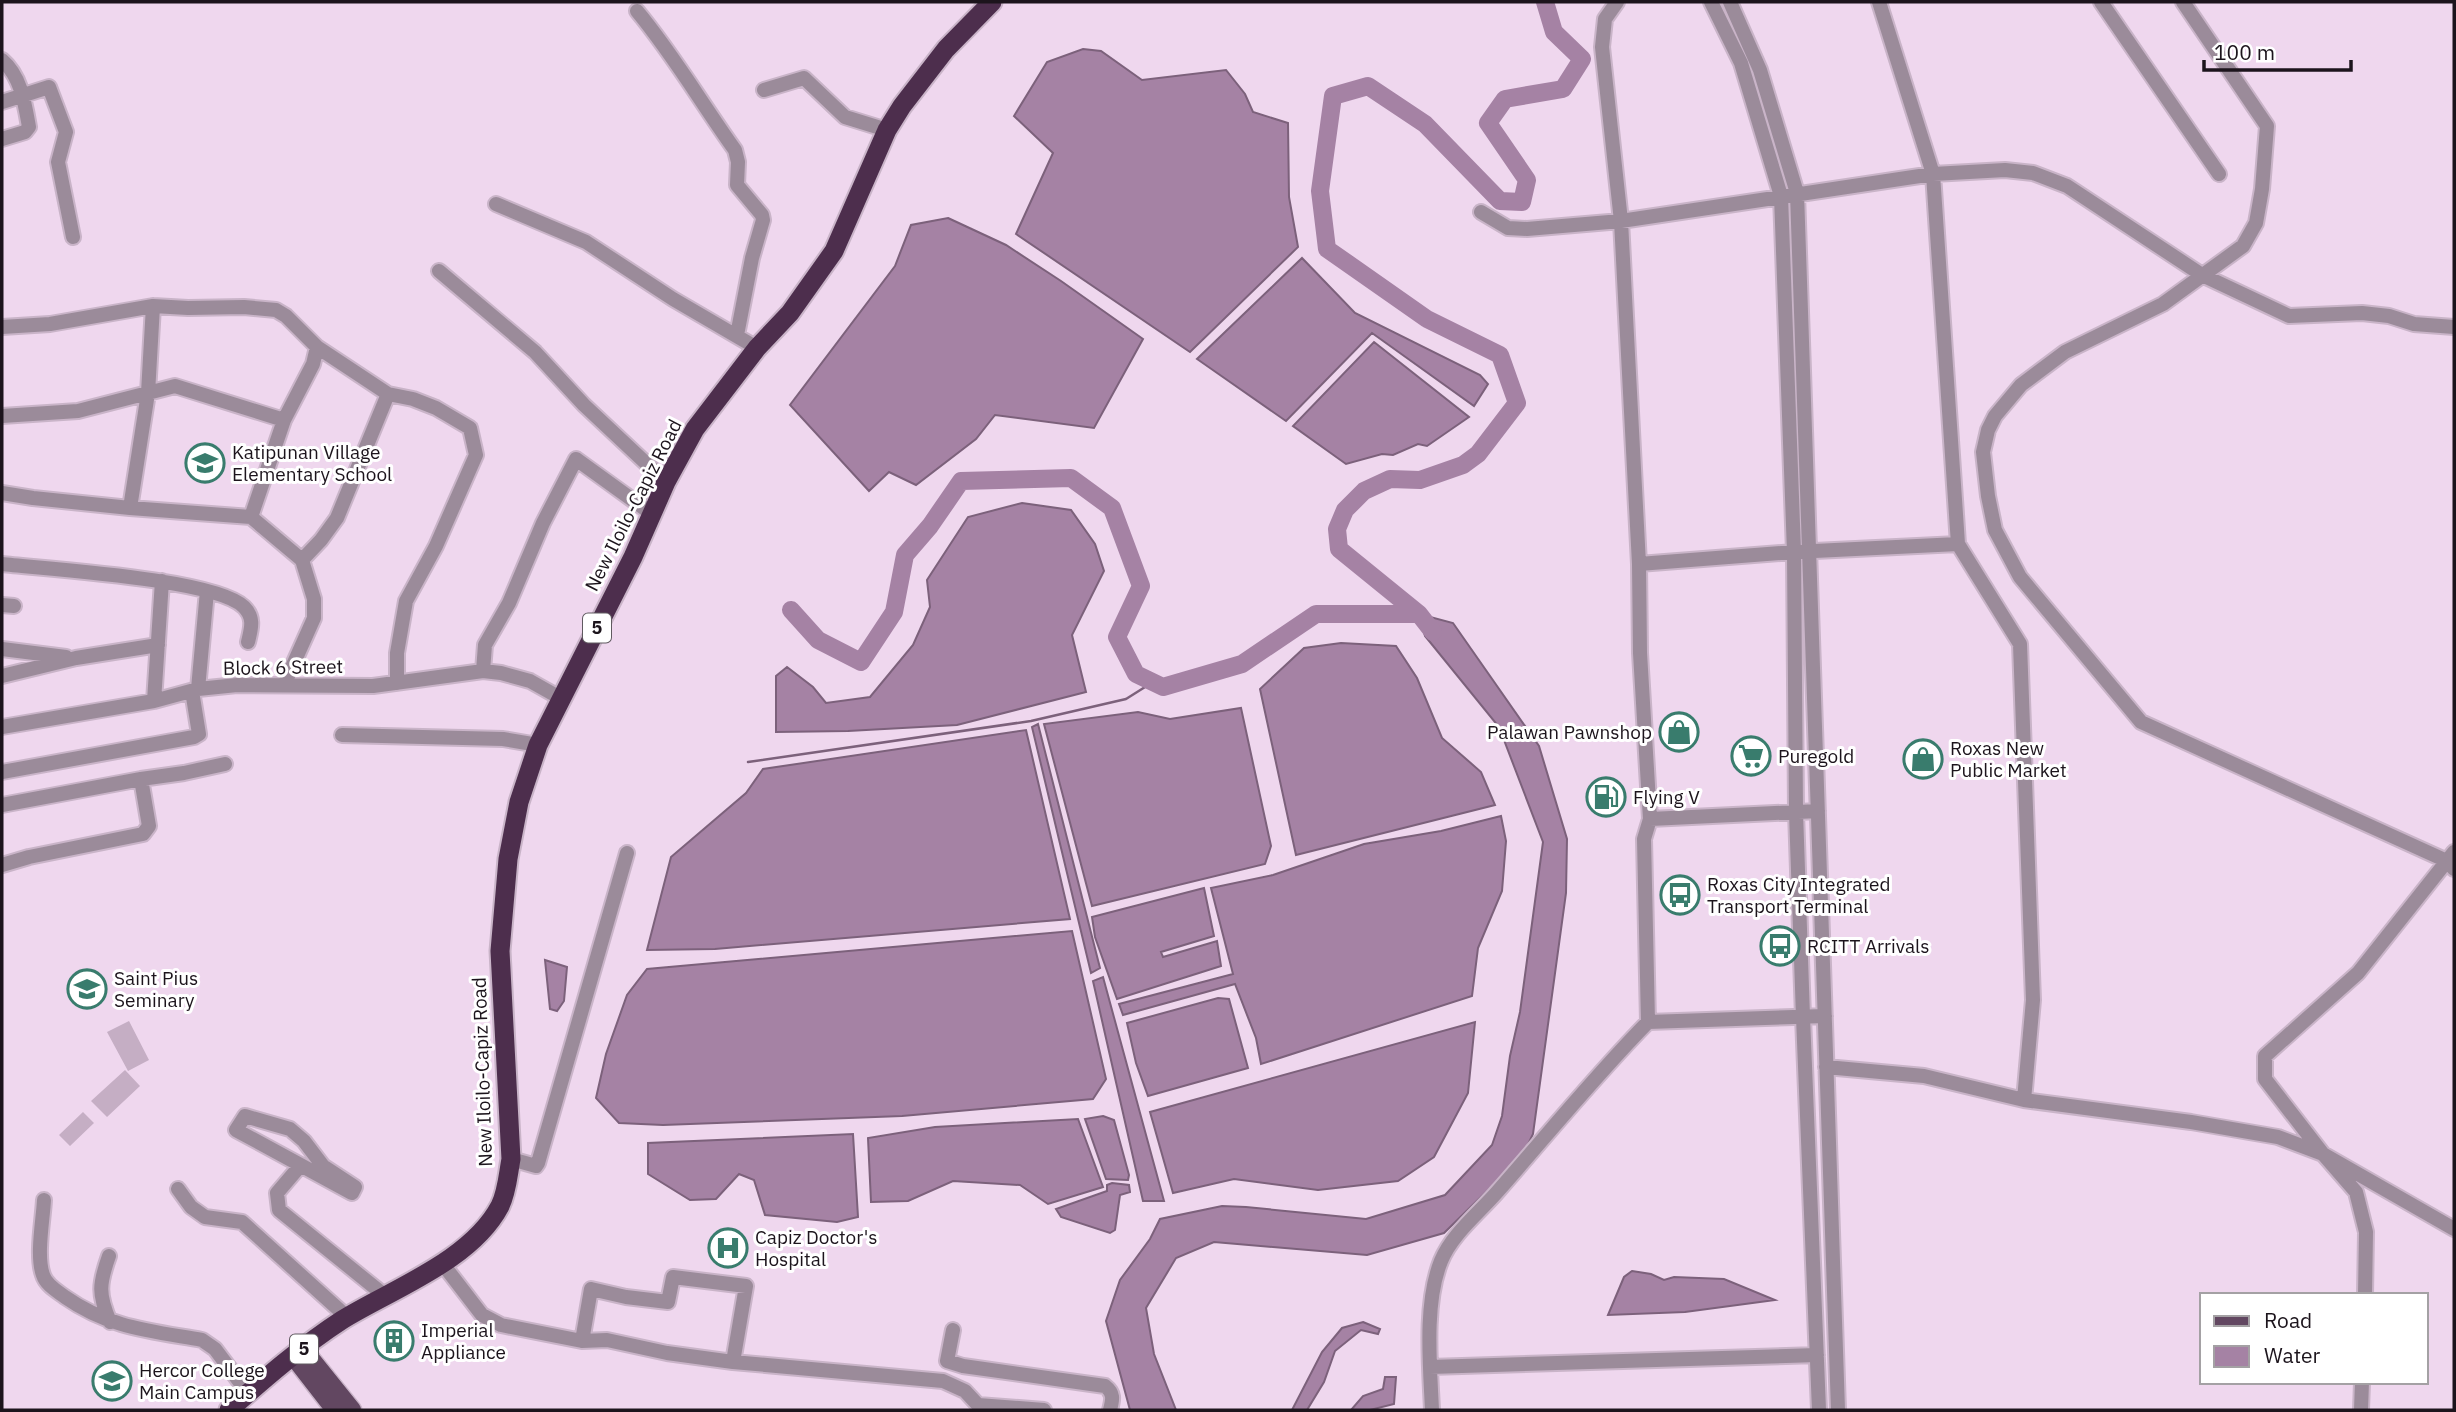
<svg xmlns="http://www.w3.org/2000/svg" width="2456" height="1412" viewBox="0 0 2456 1412" font-family="'IBM Plex Sans',sans-serif">
<style>
.green{fill:#c5aec4}
.water{fill:#a582a4;stroke:#7c617b;stroke-width:2}
.lines{fill:none;stroke-linecap:round;stroke-linejoin:round}
.stream{stroke:#7c617b;stroke-width:2.5}
.river{stroke:#a582a4;stroke-width:18}
.minor-casing{stroke:#c9b4c8;stroke-width:18}
.major-casing{stroke:#c9b4c8;stroke-width:21}
.highway-casing{stroke:#c9b4c8;stroke-width:23}
.minor{stroke:#9b8b9a;stroke-width:14}
.major{stroke:#624761;stroke-width:18}
.highway{stroke:#4d2e4d;stroke-width:19}
.labels{text-anchor:middle;stroke-width:6;stroke-linejoin:round;paint-order:stroke}
.shield{fill:#fff;stroke:#605a60;stroke-width:2}
.shield-label{font-size:18px;font-weight:bold;fill:#1c141c}
.poi-label{font-size:19px;fill:#1c141c;stroke:#fff;text-anchor:start}
.street-label{font-size:19px;fill:#1c141c;stroke:#fff}
</style>
<rect width="100%" height="100%" fill="#efd7ee"/>
<path class="green" d="M129 1021 149 1060 128 1071 107 1032Z
M125 1070 140 1086 107 1117 91 1101Z
M83 1112 94 1123 70 1146 59 1135Z"/>
<path class="water" d="M1083 49 1101 51 1142 80 1226 70 1245 94 1253 112 1288 123 1289 197 1298 247 1190 352 1016 234 1053 153 1014 116 1047 62Z
M948 218 1006 245 1061 281 1143 339 1094 428 995 415 976 439 916 485 889 472 869 491 790 405 895 266 911 225Z
M1302 258 1355 313 1480 375 1488 384 1474 406 1372 333 1286 421 1197 359Z
M1374 342 1469 417 1427 446 1418 444 1393 455 1382 454 1346 464 1293 426Z
M1022 503 1071 510 1095 544 1104 571 1072 635 1086 692 957 725 848 731 776 732V676L787 667 813 687 826 703 870 697 913 645 930 607 927 580 968 517Z
M1419 614 1453 623 1539 746 1567 839 1566 893 1533 1134 1522 1157 1444 1233 1367 1255 1214 1242 1176 1258 1146 1308 1154 1354 1176 1410H1130L1106 1321 1120 1280 1150 1239 1160 1219 1222 1206 1246 1207 1366 1219 1445 1195 1492 1145 1502 1116 1510 1056 1520 1012 1543 842 1499 727 1425 636Z
M1341 643 1396 646 1417 678 1442 738 1481 772 1495 805 1296 855 1260 689 1304 648Z
M1241 708 1271 846 1265 864 1092 906 1044 724 1138 712 1170 719Z
M1038 724 1100 968 1091 973 1032 727Z
M1026 730 1070 919 715 949 647 950 671 857 746 793 763 769Z
M1501 816 1506 841 1502 891 1478 948 1472 996 1261 1064 1256 1038 1235 984 1123 1015 1119 1004 1233 974 1211 888 1273 875 1364 844 1441 831Z
M1204 888 1214 936 1161 952 1163 957 1217 941 1221 966 1117 999 1095 937 1092 917Z
M1072 931 1106 1079 1093 1099 902 1116 663 1125 619 1123 596 1098 606 1054 627 995 647 969Z
M545 960 567 967 564 1001 557 1011 550 1009Z
M1103 977 1164 1201H1143L1093 981Z
M1218 998 1229 999 1248 1068 1148 1096 1136 1063 1127 1023Z
M1475 1022 1468 1093 1434 1157 1398 1181 1318 1190 1234 1179 1173 1193 1150 1112Z
M1103 1116 1114 1120 1129 1175 1128 1180 1106 1179 1085 1119Z
M1078 1119 1103 1187 1048 1204 1020 1185 953 1181 908 1201 871 1202 868 1138 935 1127Z
M853 1134 858 1217 837 1222 765 1215 754 1180 739 1174 716 1199 690 1200 648 1174V1143Z
M1112 1183 1129 1185 1130 1192 1120 1195 1115 1230 1110 1233 1061 1217 1056 1209 1107 1191V1185Z
M1632 1271 1651 1274 1664 1280 1674 1277 1724 1279 1775 1300 1685 1312 1608 1315 1624 1277Z
M1363 1322 1380 1329 1378 1334 1361 1330 1335 1351 1324 1382 1307 1410H1292L1322 1352 1342 1328Z
M1385 1377H1396L1394 1404 1370 1410H1351L1363 1396 1383 1389Z"/>
<g class="lines">
<path class="stream" d="M748 762 1031 721 1126 699 1153 682"/>
<path class="river" d="M791 610 818 640 861 662 894 612 905 555 930 526 961 481 1071 478 1112 508 1141 586 1117 637 1136 674 1163 687 1242 664 1316 614H1419
M1433 632 1419 614 1339 549 1337 529 1345 510 1364 491 1390 479 1420 480 1463 465 1478 454 1517 403 1500 355 1427 319 1327 249 1320 191 1333 96 1368 86 1425 124 1500 201 1522 202 1527 180 1488 123 1505 99 1563 89 1582 59 1554 32 1545 2"/>
<g class="minor-casing">
<path id="minor" d="M1617 2 1605 19 1602 47 1621 221 1639 564 1640 653 1650 819 1644 839 1648 1022
M1711 2 1741 63 1781 196 1794 552 1796 812 1803 1017 1819 1410
M1730 2 1760 70 1797 193 1838 1410
M1879 2 1933 174 1958 544 2020 644 2033 1000 2024 1100
M2101 2 2219 174
M2183 2 2267 126 2262 189 2256 223 2243 246 2163 304 2065 352 2021 385 1995 416 1988 430 1983 452 1988 496 1995 530 2020 577 2141 722 2447 861 2454 869
M637 11C673 54 702 104 735 150L738 162 737 185 762 215 763 220 752 258 737 335
M2 60C21 76 25 104 29 127L25 132 2 139
M764 90 804 78 845 117 887 130
M2 102 49 87 66 132 58 162 73 237
M496 204 586 242 673 299 757 348
M1481 212 1508 228 1527 229 1621 221 1933 174 2005 170 2033 173 2067 186 2202 275 2289 316 2362 313 2389 316 2414 324 2454 327
M439 271 535 352 584 405 666 482
M2 327 50 324 153 306 188 308 244 307 276 310 286 316 317 347 388 394 413 399 436 408 470 428 476 455 436 546 406 601 397 653V683
M2 416 78 411 175 386 284 420
M2 493 33 498 130 508 251 517 302 560 314 599V618L284 685
M130 508 148 393 153 306
M251 517 284 420 313 364 317 347
M302 560 321 540 337 518 388 394
M2 564C47 569 216 579 244 607 255 618 251 629 248 642
M1639 564 1794 552 1958 544
M2 605 14 606
M2 649 66 657
M483 671 485 645 509 603 543 523 576 459 652 514
M2 676 76 658 158 645
M198 689 207 591
M154 701 162 581
M2 727 154 701 198 689 237 685 373 686 483 671 501 673 530 681 562 699
M342 735 503 739 538 745
M2 772 194 737 199 734 192 691
M141 779 184 773 225 764
M2 805 141 779 149 826 143 834 29 857 2 865
M1650 819 1818 811
M2454 852 2358 973 2265 1056V1079L2323 1154 2454 1229
M1826 1067 1924 1076 2024 1100 2191 1122 2278 1137 2323 1154 2356 1192 2366 1232 2365 1295
M245 1116 290 1129 304 1141 323 1166 355 1187 352 1193 236 1130Z
M511 1159 536 1166 538 1163 627 853
M300 1166 277 1193 279 1210 384 1295
M178 1189 191 1207 205 1217 242 1222 347 1317
M44 1200C43 1220 36 1256 43 1275 46 1285 57 1291 65 1297 109 1328 151 1331 202 1340L215 1349 248 1393
M109 1256C99 1284 98 1294 110 1322
M442 1263 482 1315 501 1325 582 1341 607 1340 667 1353 733 1362 943 1381 965 1391 978 1405 1044 1410
M953 1330 947 1361 963 1366 1105 1386C1114 1393 1113 1399 1110 1410
M582 1341 591 1289 626 1297 668 1302 673 1277 746 1286 733 1362
M1430 1367 1817 1355
M1432 1410C1430 1365 1424 1303 1441 1261 1452 1234 1479 1213 1498 1191 1548 1134 1595 1076 1648 1022L1825 1016
M2361 1410 2362 1382"/>
</g>
<g class="major-casing">
<path id="major" d="M303 1349 352 1410
M293 1356 335 1410"/>
</g>
<g class="highway-casing">
<path id="highway" d="M229 1410C264 1379 302 1346 342 1320 392 1289 471 1261 500 1206 507 1192 508 1175 511 1159L500 951 508 859 519 802 538 745 633 557 666 482 695 429 757 348 790 313 834 251 887 130 902 106 946 49 992 2"/>
</g>
<use href="#minor" class="minor"/>
<use href="#major" class="major"/>
<use href="#highway" class="highway"/>
</g>
<defs>
<g id="school-ring" transform="scale(2.0125)"><circle r="9.5" fill="#fff" stroke="#397c6d" stroke-width="1.5"/><path d="M0-5L7-2L0 1L-7-2ZM-4 1L0 2.5L4 1V4Q0 6-4 4Z" fill="#397c6d"/></g>
<g id="shop-ring" transform="scale(2.0125)"><circle r="9.5" fill="#fff" stroke="#397c6d" stroke-width="1.5"/><path d="M-5-2.5h2.3a2.7 3.5 0 0 1 5.4 0H5L5.5 6h-11ZM-1.5-2.5h3a1.5 2.3 0 0 0-3 0Z" fill="#397c6d"/></g>
<g id="supermarket-ring" transform="scale(2.0125)"><circle r="9.5" fill="#fff" stroke="#397c6d" stroke-width="1.5"/><path d="M-6-5.5h2.5l.6 2H6L4.5 2H-2.5L-4.4-4H-6ZM-1.5 3.2a1.3 1.3 0 1 0 .1 0ZM3 3.2a1.3 1.3 0 1 0 .1 0Z" fill="#397c6d"/></g>
<g id="fuel-ring" transform="scale(2.0125)"><circle r="9.5" fill="#fff" stroke="#397c6d" stroke-width="1.5"/><path d="M-5.5-6h7V0h2V4h1.3V-2.5L3-4.5l.8-.8L6-3V5H2.5V1h-1V6h-7ZM-4.2-4.7v3.2H.2V-4.7Z" fill="#397c6d"/></g>
<g id="bus-ring" transform="scale(2.0125)"><circle r="9.5" fill="#fff" stroke="#397c6d" stroke-width="1.5"/><path d="M-5-6H5V4H4V6H2V4H-2V6H-4V4H-5ZM-3.5-4V0h7V-4ZM-3.5 1.2v1.5H-2V1.2ZM2 1.2v1.5H3.5V1.2Z" fill="#397c6d"/></g>
<g id="university-ring" transform="scale(2.0125)"><circle r="9.5" fill="#fff" stroke="#397c6d" stroke-width="1.5"/><path d="M0-5L7-2L0 1L-7-2ZM-4 1L0 2.5L4 1V4Q0 6-4 4Z" fill="#397c6d"/></g>
<g id="hospital-ring" transform="scale(2.0125)"><circle r="9.5" fill="#fff" stroke="#397c6d" stroke-width="1.5"/><path d="M-5-5h3v3.5h4V-5h3V5h-3V1.5h-4V5h-3Z" fill="#397c6d"/></g>
<g id="building-ring" transform="scale(2.0125)"><circle r="9.5" fill="#fff" stroke="#397c6d" stroke-width="1.5"/><path d="M-4-6H4V6H1V3H-1V6H-4ZM-2.5-4.3h1.7v1.8h-1.7ZM.8-4.3h1.7v1.8H.8ZM-2.5-1h1.7V.8h-1.7ZM.8-1h1.7V.8H.8Z" fill="#397c6d"/></g>
</defs>
<g fill-rule="evenodd">
<use href="#school-ring" x="205" y="463"/>
<use href="#shop-ring" x="1679" y="732"/>
<use href="#supermarket-ring" x="1751" y="756"/>
<use href="#shop-ring" x="1923" y="759"/>
<use href="#fuel-ring" x="1606" y="797"/>
<use href="#bus-ring" x="1680" y="895"/>
<use href="#bus-ring" x="1780" y="946"/>
<use href="#university-ring" x="87" y="989"/>
<use href="#hospital-ring" x="728" y="1248"/>
<use href="#building-ring" x="394" y="1341"/>
<use href="#university-ring" x="112" y="1381"/>
</g>
<g class="labels">
<g class="shield">
<rect x="583" y="613.5" width="28" height="29" rx="5"/>
<rect x="290" y="1334.5" width="28" height="29" rx="5"/>
</g>
<g class="shield-label">
<text x="597" y="634">5</text>
<text x="304" y="1355">5</text>
</g>
<g class="poi-label">
<text x="232" y="459">Katipunan Village<tspan x="232" dy="22">Elementary School</tspan></text>
<text x="1652" y="739" text-anchor="end">Palawan Pawnshop</text>
<text x="1950" y="755">Roxas New<tspan x="1950" dy="22">Public Market</tspan></text>
<text x="1778" y="763">Puregold</text>
<text x="1633" y="804">Flying V</text>
<text x="1707" y="891">Roxas City Integrated<tspan x="1707" dy="22">Transport Terminal</tspan></text>
<text x="1807" y="953">RCITT Arrivals</text>
<text x="114" y="985">Saint Pius<tspan x="114" dy="22">Seminary</tspan></text>
<text x="755" y="1244">Capiz Doctor's<tspan x="755" dy="22">Hospital</tspan></text>
<text x="421" y="1337">Imperial<tspan x="421" dy="22">Appliance</tspan></text>
<text x="139" y="1377">Hercor College<tspan x="139" dy="22">Main Campus</tspan></text>
</g>
<g class="street-label">
<text transform="translate(633 505) rotate(-63)" y="7">New Iloilo-Capiz Road</text>
<text transform="translate(283 667) rotate(-1)" y="7">Block 6 Street</text>
<text transform="translate(482 1072) rotate(-92)" y="7">New Iloilo-Capiz Road</text>
</g>
</g>
<rect width="2456" height="1412" fill="none" stroke="#1c141c" stroke-width="7"/>
<rect x="2200" y="1293" width="228" height="91" fill="#ffffff" stroke="#a4a1a4" stroke-width="2"/>
<rect x="2214" y="1316" width="35" height="10" fill="#624761" stroke="#a4a1a4" stroke-width="2"/>
<text x="2264" y="1328" font-size="21" fill="#1c141c">Road</text>
<rect x="2214" y="1346" width="35" height="21" fill="#a582a4" stroke="#a4a1a4" stroke-width="2"/>
<text x="2264" y="1363" font-size="21" fill="#1c141c">Water</text>
<path d="M2204 60v10h147v-10" fill="none" stroke="#1c141c" stroke-width="3.5"/>
<text x="2214" y="60" font-size="21" fill="#1c141c" stroke="#ffffff" stroke-width="5" paint-order="stroke">100 m</text>
</svg>
